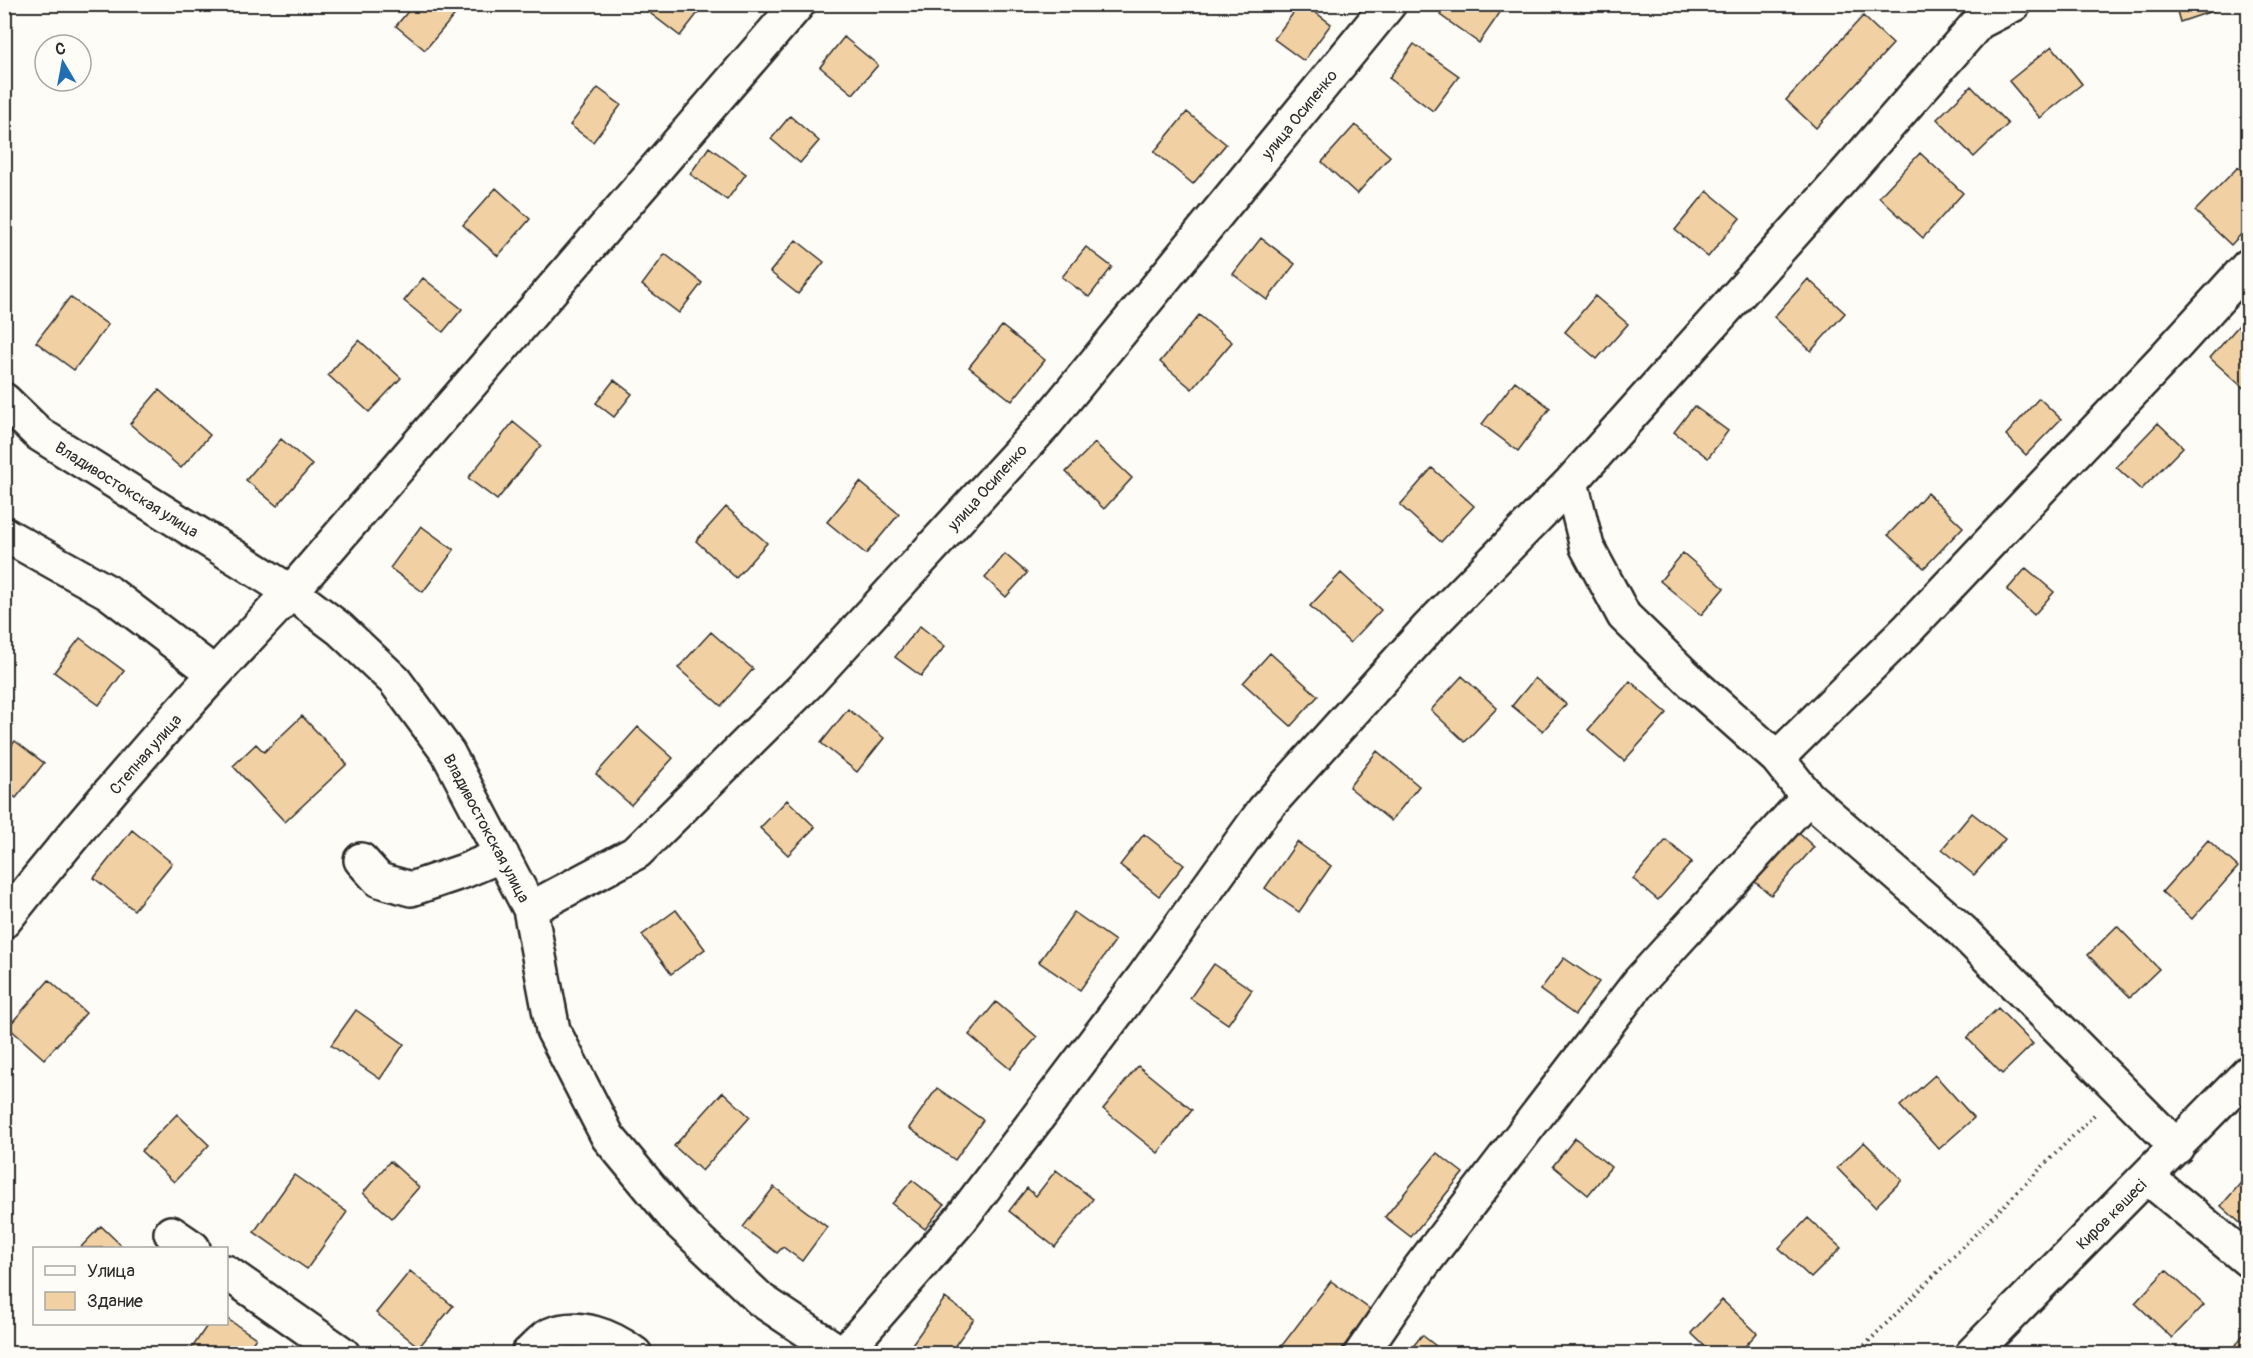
<svg xmlns="http://www.w3.org/2000/svg" width="2253" height="1358" viewBox="0 0 2253 1358" font-family="Pangolin,sans-serif">
<style>
.building{fill:#f1d1a3;stroke:#2b2b2b;stroke-width:1.5}
.lines{fill:none;stroke-linecap:round;stroke-linejoin:round}
.minor-casing{stroke:#2b2b2b;stroke-width:38}
.path{stroke:#2b2b2b;stroke-width:4;stroke-dasharray:1.5 4.5;stroke-linecap:butt}
.minor{stroke:#fdfcf7;stroke-width:33}
.labels{text-anchor:middle;stroke-width:5;stroke-linejoin:round;paint-order:stroke}
.street-label{font-size:16px;fill:#2b2b2b;stroke:#fdfcf7}
</style>
<rect width="100%" height="100%" fill="#fdfcf7"/>
<filter id="ink" filterUnits="userSpaceOnUse"><feTurbulence type="fractalNoise" baseFrequency=".0167" numOctaves="2"/><feDisplacementMap in="SourceGraphic" scale="12" xChannelSelector="R" yChannelSelector="G"/><feConvolveMatrix kernelMatrix="1 2 1 2 8 2 1 2 1" color-interpolation-filters="sRGB"/></filter>
<g filter="url(#ink)">
<path class="building" d="M414 4H451L458 11 425 50 396 26Z
M650 4H705L680 36 646 10Z
M1300 4H1304L1331 24 1304 61 1274 39Z
M1447 4H1506L1479 43 1440 15Z
M2175 4H2233L2180 22Z
M1863 16 1893 44 1816 128 1786 100Z
M844 37 878 65 853 94 820 67Z
M1414 44 1459 76 1433 111 1389 78Z
M2052 46 2082 84 2040 118 2009 81Z
M1971 86 2008 124 1974 157 1937 119Z
M598 88 621 105 593 142 570 125Z
M1187 112 1226 144 1193 184 1154 152Z
M790 116 819 141 800 163 771 139Z
M1355 125 1390 156 1357 194 1322 162Z
M709 147 746 174 727 200 690 174Z
M1920 153 1963 193 1923 238 1879 197Z
M2238 167 2248 177V227L2231 245 2195 211Z
M496 188 530 219 498 256 463 225Z
M1707 191 1740 218 1708 257 1675 230Z
M1261 238 1295 264 1267 300 1233 274Z
M796 240 824 262 798 294 770 272Z
M1086 247 1112 267 1089 297 1062 277Z
M665 254 702 283 679 313 642 285Z
M423 278 462 309 443 332 404 301Z
M1808 279 1845 313 1811 351 1774 317Z
M1595 296 1628 324 1597 359 1565 332Z
M70 297 108 325 74 370 36 342Z
M1199 315 1232 342 1192 389 1160 362Z
M2248 315V392L2210 358Z
M1002 326 1045 360 1012 401 969 367Z
M359 340 401 378 369 412 328 375Z
M614 380 632 394 614 417 596 403Z
M1515 381 1550 408 1518 451 1482 424Z
M159 390 210 435 181 468 130 424Z
M2039 398 2061 419 2026 455 2006 435Z
M1694 406 1728 431 1708 458 1674 432Z
M513 422 541 445 497 500 468 478Z
M2158 423 2183 447 2141 490 2116 467Z
M281 439 312 465 277 506 246 480Z
M1095 443 1132 478 1104 509 1066 472Z
M1432 468 1474 506 1441 542 1400 505Z
M860 482 899 514 866 554 827 522Z
M1927 493 1963 527 1924 568 1888 535Z
M726 507 767 543 736 578 696 541Z
M421 526 454 550 423 592 390 568Z
M1683 553 1724 588 1701 615 1660 581Z
M1005 554 1027 573 1006 597 985 578Z
M2026 568 2054 592 2034 615 2007 590Z
M1341 573 1381 610 1350 643 1310 606Z
M920 626 945 646 921 676 895 657Z
M711 632 753 669 721 706 678 668Z
M80 638 124 671 99 705 54 672Z
M1270 653 1318 696 1291 726 1243 683Z
M1462 676 1497 708 1465 742 1431 710Z
M1535 678 1566 704 1543 731 1512 706Z
M1630 681 1667 713 1624 761 1588 730Z
M848 709 884 738 857 772 821 743Z
M302 716 347 764 285 822 233 766 256 744 264 752Z
M638 727 673 758 631 805 596 774Z
M15 741 44 763 16 798 4 789V755Z
M1377 751 1419 786 1391 821 1349 787Z
M787 800 815 827 788 855 760 828Z
M1972 813 2005 839 1974 875 1942 849Z
M1792 827 1814 847 1771 895 1749 877Z
M132 830 172 863 134 910 94 878Z
M1144 834 1184 865 1159 896 1120 865Z
M1666 840 1692 862 1658 900 1633 879Z
M2208 840 2238 867 2192 919 2162 892Z
M1297 842 1331 866 1299 912 1265 888Z
M676 910 705 949 671 974 642 935Z
M1074 912 1115 941 1080 990 1039 962Z
M2117 926 2159 969 2130 997 2088 955Z
M1564 958 1599 982 1575 1015 1540 990Z
M1214 964 1252 990 1228 1024 1190 998Z
M49 980 86 1013 44 1059 8 1027Z
M996 1002 1037 1037 1010 1069 969 1035Z
M1998 1008 2033 1044 2002 1074 1967 1038Z
M356 1010 404 1044 380 1079 331 1045Z
M1138 1066 1192 1110 1158 1153 1103 1109Z
M1935 1075 1974 1118 1939 1149 1900 1106Z
M937 1088 983 1120 955 1160 909 1128Z
M723 1092 750 1117 702 1171 674 1146Z
M177 1114 209 1145 174 1182 141 1151Z
M1575 1138 1611 1167 1588 1195 1553 1166Z
M1864 1142 1902 1180 1875 1207 1837 1168Z
M1437 1153 1463 1173 1411 1237 1385 1217Z
M390 1161 419 1187 392 1218 363 1193Z
M1056 1170 1093 1199 1055 1247 1009 1211 1027 1188 1036 1196Z
M294 1175 347 1212 307 1269 254 1232Z
M2245 1178 2248 1180V1230L2221 1206Z
M912 1180 944 1205 925 1229 892 1204Z
M774 1187 827 1227 802 1261 783 1247 777 1253 743 1227Z
M1808 1218 1841 1248 1811 1278 1779 1248Z
M101 1226 124 1248H80Z
M2166 1270 2204 1305 2172 1338 2135 1303Z
M410 1271 453 1306 419 1347 376 1313Z
M1331 1281 1371 1310 1338 1354H1288L1280 1348Z
M945 1298 974 1319 949 1354H905Z
M1722 1300 1757 1333 1738 1354H1713L1691 1333Z
M226 1318 256 1338 245 1354H194L190 1351 208 1324H226Z
M2244 1333 2248 1336V1354H2230Z
M1422 1335 1446 1354H1407Z"/>
<g class="lines">
<g class="minor-casing">
<path id="minor" d="M4 400 39 434 291 592 340 629 395 681 448 753 530 909 553 1030 608 1137 677 1220 761 1300 842 1354
M1571 482 1587 547 1624 616 1697 687 1777 758 1808 797 1961 930 2177 1147
M4 534 108 592 214 673
M1777 758 1907 630 2167 355 2248 266
M361 860 379 880 411 889 464 871 502 855
M530 909 637 852 808 683 1045 424 1389 4
M4 921C94 807 191 697 291 592L798 4
M2147 1177 2248 1260
M171 1233 193 1248
M226 1272 343 1354
M528 1354C535 1348 542 1339 550 1335 579 1323 611 1336 635 1354
M843 1354 960 1220 1143 978 1264 810 1428 628 1571 482 1830 192 1979 22 2014 4
M1361 1354 1420 1268 1639 982 1808 797
M1972 1354 2248 1073"/>
</g>
<path class="path" d="M1856 1354 2095 1114"/>
<use href="#minor" class="minor"/>
</g>
</g>
<g class="labels">
<g class="street-label">
<text transform="translate(1299 114) rotate(-51)" y="6">улица Осипенко</text>
<text transform="translate(987 487) rotate(-48)" y="6">улица Осипенко</text>
<text transform="translate(127 489) rotate(32)" y="6">Владивостокская улица</text>
<text transform="translate(145 754) rotate(-49)" y="6">Степная улица</text>
<text transform="translate(487 828) rotate(62)" y="6">Владивостокская улица</text>
<text transform="translate(2111 1214) rotate(-45)" y="6">Киров көшесі</text>
</g>
</g>
<rect width="2253" height="1358" fill="none" stroke="#fdfcf7" stroke-width="24"/>
<rect x="12" y="12" width="2229" height="1334" fill="none" stroke="#2b2b2b" stroke-width="2" filter="url(#ink)"/>
<rect x="33" y="1247" width="195" height="78" fill="#fdfcf7" stroke="#a9a8a5" stroke-width="1.5"/>
<rect x="45" y="1266" width="30" height="9" fill="#fdfcf7" stroke="#a9a8a5" stroke-width="1.5"/>
<text x="87" y="1277" font-size="18" fill="#2b2b2b">Улица</text>
<rect x="45" y="1292" width="30" height="18" fill="#f1d1a3" stroke="#a9a8a5" stroke-width="1.5"/>
<text x="87" y="1307" font-size="18" fill="#2b2b2b">Здание</text>
<g transform="translate(63 63) rotate(350)"><circle r="28" fill="#fdfcf7" stroke="#a9a8a5" stroke-width="1.5"/>
<path d="M0-4.5L10 22L0 15L-10 22Z" fill="#1f6fb2"/>
<text y="-9" font-size="16" font-weight="bold" text-anchor="middle" fill="#2b2b2b">С</text>
</g>
</svg>
